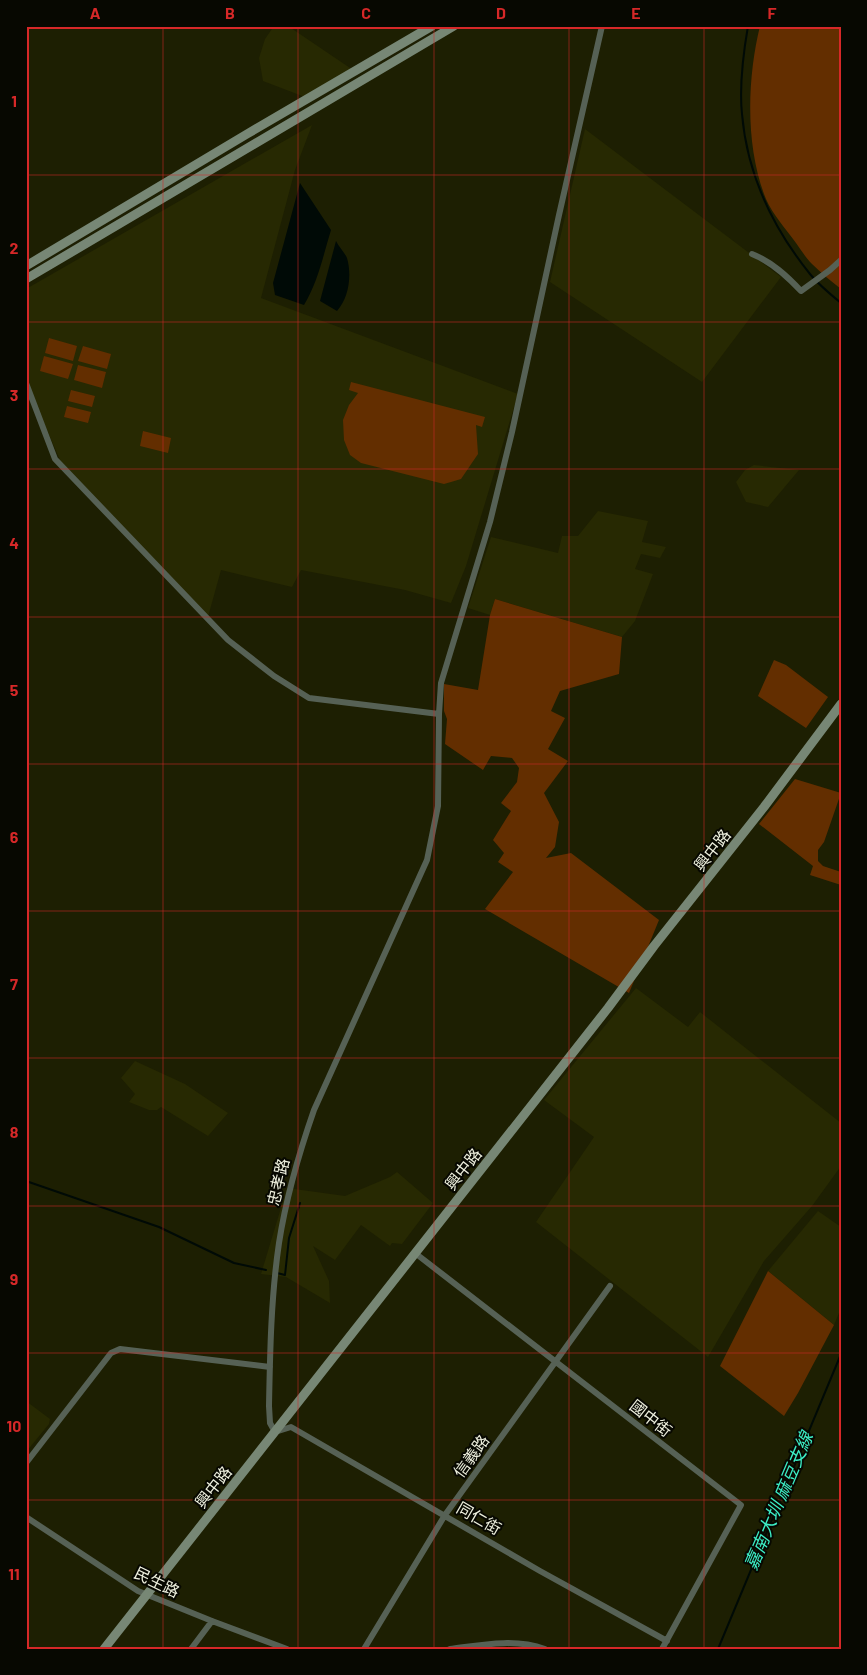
<svg xmlns="http://www.w3.org/2000/svg" width="867" height="1675" viewBox="0 0 867 1675" font-family="Barlow,'Noto Sans TC',sans-serif">
<style>
.built{fill:#272902}
.green{fill:#632e00}
.water{fill:#000a06}
.lines{fill:none;stroke-linecap:round;stroke-linejoin:round}
.stream{stroke:#000a06;stroke-width:2}
.street{stroke:#566155;stroke-width:6}
.secondary{stroke:#778775;stroke-width:9}
.grid{fill:none;stroke:#d62828;stroke-width:1;stroke-opacity:0.55}
.labels{text-anchor:middle;stroke-width:4;stroke-linejoin:round;paint-order:stroke}
.street-label{font-size:16px;fill:#eef0de;stroke:#070801}
.water-label{font-size:18px;font-style:italic;fill:#3cedc5;stroke:#070801}
.neatline{fill:none;stroke:#d62828;stroke-width:2}
.grid-label{font-size:16px;text-anchor:middle;font-weight:bold;fill:#d62828}
</style>
<rect width="100%" height="100%" fill="#1d1f02"/>
<path class="built" d="M274 26H288L356 72 310 99 263 81 259 58 265 39Z
M312 125 295 170 261 298 518 394 466 566 451 603 405 590 301 570 292 587 221 570 208 617 61 462 26 383V289Z
M585 129 781 277 702 382 550 282Z
M754 465 799 470 768 507 746 502 736 482 745 470Z
M598 511 648 521 642 542 666 547 660 558 641 554 635 569 653 574 635 621 622 637 495 599 490 615 468 608 491 537 558 553 562 536H578Z
M636 988 688 1027 700 1012 841 1123V1166L812 1206 764 1261 708 1357 536 1222 594 1137 544 1100Z
M135 1061 185 1084 228 1113 208 1136 161 1107 157 1110H149L129 1102 135 1094 121 1078Z
M397 1172 433 1203 402 1244 392 1243 390 1246 361 1225 335 1260 313 1246 329 1281 330 1303 286 1277 261 1274 287 1188 345 1196 390 1177Z
M818 1211 841 1227V1308L834 1325 768 1271Z
M26 1401 50 1419 49 1424 26 1452Z"/>
<path class="green" d="M760 26H841V289C831 281 821 273 812 264 806 258 801 250 796 243 786 229 773 215 766 199 745 148 747 79 760 26Z
M49 338 77 346 73 361 45 353Z
M83 346 111 354 107 369 78 361Z
M44 356 73 364 68 379 40 371Z
M78 365 106 372 102 388 74 380Z
M351 382 485 417 482 427 476 425 478 454 461 479 451 482 444 484 361 463 350 455 344 440 343 420 349 405 358 393 349 390Z
M71 390 95 396 92 407 68 401Z
M67 406 91 412 88 423 64 417Z
M143 431 171 438 168 453 140 446Z
M495 599 622 637 619 674 560 691 551 711 565 718 548 749 568 761 544 793 559 822 555 847 546 858 571 853 659 920 629 993 485 909 513 872 498 862 504 853 493 840 511 811 501 803 517 782 519 768 512 758 491 756 483 770 445 744 447 719 444 711V684L478 690 490 615Z
M774 660 786 665 828 697 806 728 758 696Z
M795 779 841 793 824 842 818 850V861L823 866 841 872V885L810 875 813 866 759 824Z
M768 1271 834 1325 798 1393 784 1416 720 1366Z"/>
<path class="water" d="M300 183 331 230C323 256 318 282 304 305L275 295 273 283Z
M336 241C339 247 345 253 347 258 352 275 349 298 337 311L320 301Z"/>
<g class="lines">
<path class="stream" d="M748 26C743 55 739 85 742 114 747 173 773 228 810 274 819 285 830 294 841 303
M26 1181 159 1227 234 1263 266 1270
M277 1273 285 1275 289 1238 300 1203
M718 1649 841 1354"/>
<path class="street" d="M602 26 559 215 512 432 490 522 441 683 439 714 438 806 427 860 314 1110C299 1153 286 1198 279 1243 271 1297 270 1352 269 1406L270 1423 275 1432 291 1427 540 1571 667 1641
M752 254C772 262 787 276 801 291L830 270 841 260
M26 383 55 459 228 640 274 676 309 698 439 714
M415 1253 741 1505 662 1649
M26 1463 111 1353 120 1349 270 1367
M26 1517 138 1591 212 1621 287 1649
M191 1649 212 1621
M364 1649 445 1515 610 1286
M450 1649C481 1645 514 1638 545 1649"/>
<path class="secondary" d="M26 266 247 134 432 26
M26 279 454 26
M104 1649 608 1008 654 946 764 807 841 704"/>
</g>
<path class="grid" d="M163 26V1649M298 26V1649M434 26V1649M569 26V1649M704 26V1649M26 175H841M26 322H841M26 469H841M26 617H841M26 764H841M26 911H841M26 1058H841M26 1206H841M26 1353H841M26 1500H841"/>
<g class="labels">
<g class="street-label">
<text transform="translate(712 850) rotate(-52)" y="6">興中路</text>
<text transform="translate(463 1169) rotate(-52)" y="6">興中路</text>
<text transform="translate(278 1182) rotate(-77)" y="6">忠孝路</text>
<text transform="translate(651 1418) rotate(38)" y="6">國中街</text>
<text transform="translate(471 1456) rotate(-54)" y="6">信義路</text>
<text transform="translate(213 1487) rotate(-52)" y="6">興中路</text>
<text transform="translate(479 1518) rotate(30)" y="6">同仁街</text>
<text transform="translate(157 1582) rotate(26)" y="6">民生路</text>
</g>
<g class="water-label">
<text transform="translate(779 1501) rotate(-67)" y="6">嘉南大圳 麻豆支線</text>
</g>
</g>
<rect width="867" height="1675" fill="none" stroke="#070801" stroke-width="55"/>
<rect x="28" y="28" width="812" height="1620" class="neatline"/>
<g class="grid-label">
<text x="95" y="19">A</text>
<text x="230" y="19">B</text>
<text x="366" y="19">C</text>
<text x="501" y="19">D</text>
<text x="636" y="19">E</text>
<text x="772" y="19">F</text>
<text x="14" y="107">1</text>
<text x="14" y="254">2</text>
<text x="14" y="401">3</text>
<text x="14" y="549">4</text>
<text x="14" y="696">5</text>
<text x="14" y="843">6</text>
<text x="14" y="990">7</text>
<text x="14" y="1138">8</text>
<text x="14" y="1285">9</text>
<text x="14" y="1432">10</text>
<text x="14" y="1580">11</text>
</g>
</svg>
